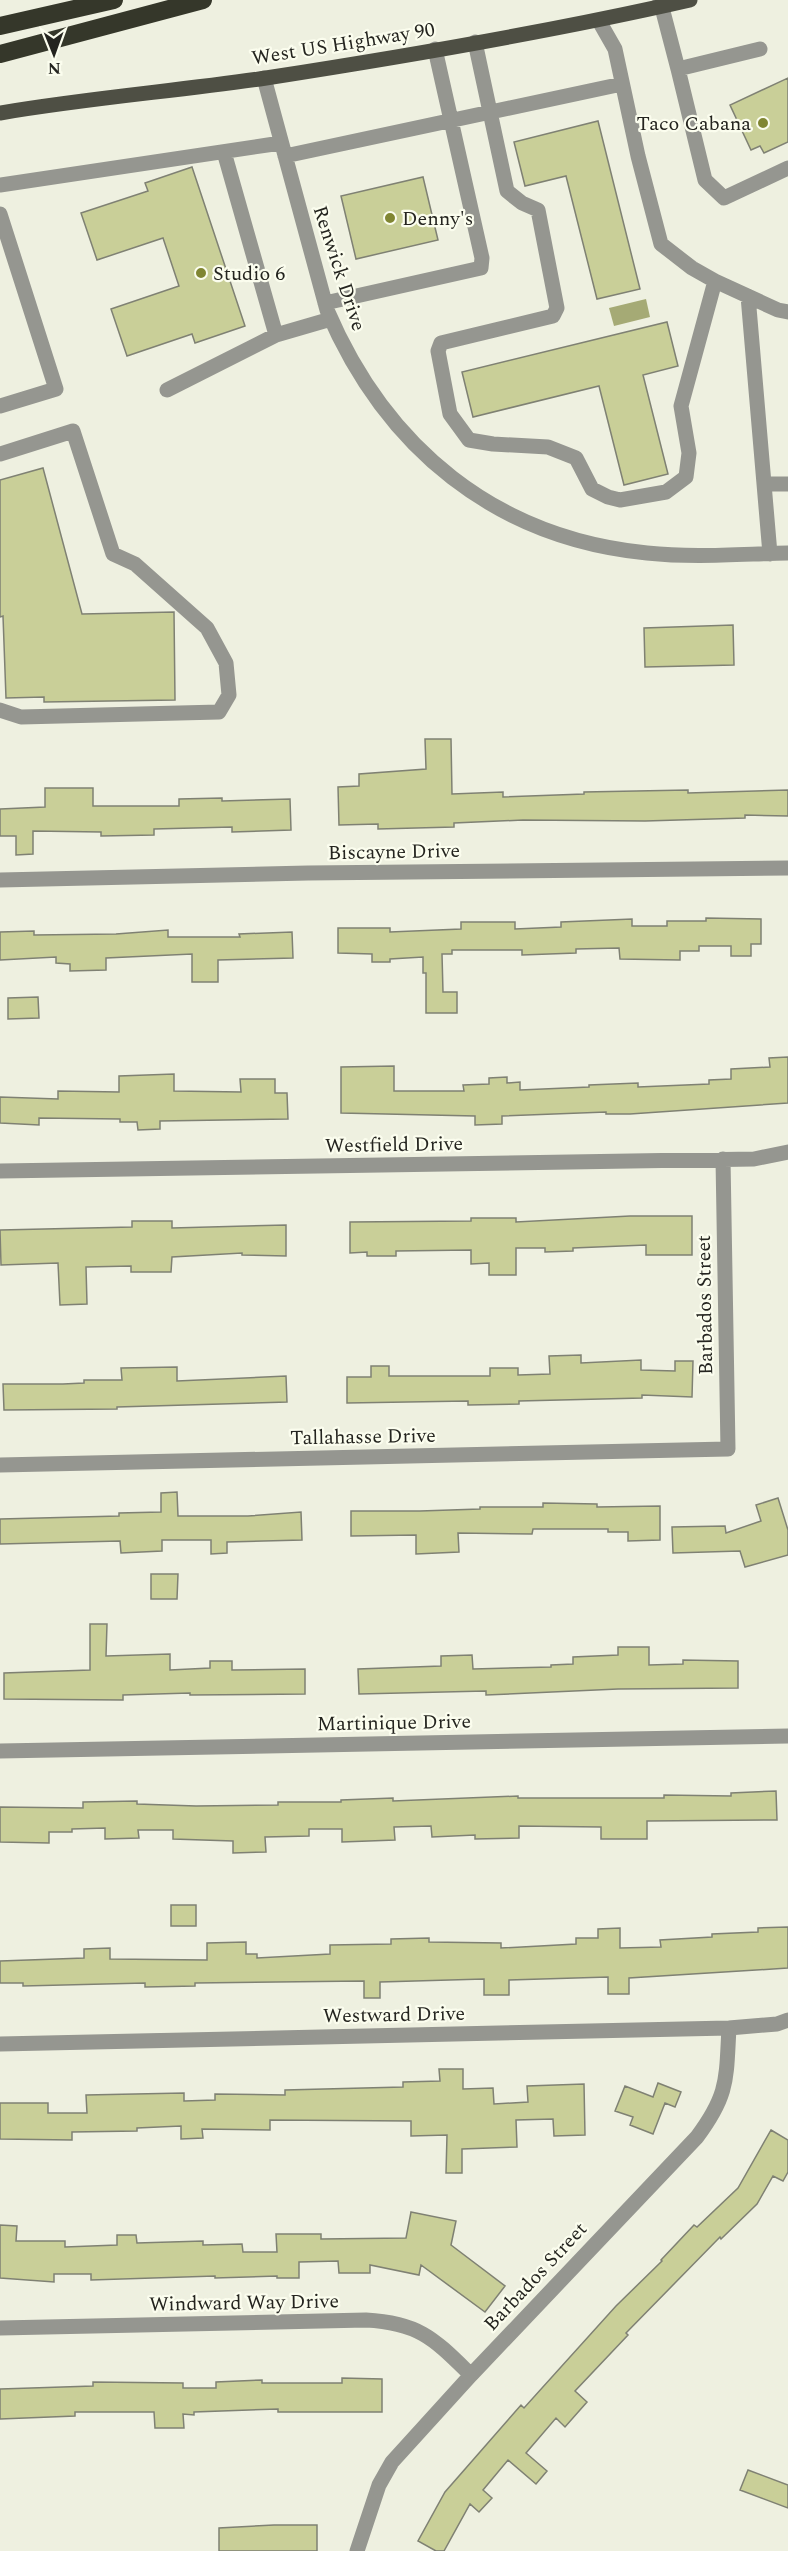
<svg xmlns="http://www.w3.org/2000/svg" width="788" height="2551" viewBox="0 0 788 2551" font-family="Spectral,serif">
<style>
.water{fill:#a5aa75}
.building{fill:#c9cf98;stroke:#7f8173;stroke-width:1.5}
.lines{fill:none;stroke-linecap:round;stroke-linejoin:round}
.minor{stroke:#959690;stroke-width:15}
.major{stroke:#4e4f44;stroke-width:15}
.highway{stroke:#35372a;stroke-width:18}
.poi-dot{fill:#808632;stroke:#fbfdee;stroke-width:2}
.labels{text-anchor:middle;stroke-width:4.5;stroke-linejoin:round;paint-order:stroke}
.street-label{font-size:20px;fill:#24241f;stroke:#fbfdee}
.poi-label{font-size:20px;fill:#24241f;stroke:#fbfdee;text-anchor:start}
</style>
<rect width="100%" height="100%" fill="#eef0e0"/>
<path class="water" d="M646 299 650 317 614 326 609 308Z"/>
<path class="building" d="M788 78V142L764 153 760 146 751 150 730 105Z
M598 121 640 289 597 299 566 176 525 186 514 142Z
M192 167 245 326 195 343 192 334 127 356 111 309 179 286 163 238 97 260 81 213 148 191 145 183Z
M423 177 438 240 356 259 341 196Z
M667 322 678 366 643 375 668 474 624 485 599 386 473 417 462 372Z
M43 468 82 614 174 612 175 700 44 702V697L6 698 3 616 0 617V480Z
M733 625 734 665 645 667 644 628Z
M425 739H451L452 794 503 792V797L584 794V792L688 790V793L788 790V816L745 815V818L645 821 523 820 454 823V827L378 829V824L339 825 338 787 359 786V774L426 769Z
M45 788H93V806H179V799L222 798V801L290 799 291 830 232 832V827L154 829V835L101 836V832L33 831V854L16 855V836H0V809L45 807Z
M706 918 761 919V944H751V956H731V946H699V951H680V960L620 959 619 948 576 949V953L522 955V950H452V954H442L443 992H457V1013H426V973H423V957L390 959V962H372V954L338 953V928H390V932L461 929V922H515V929L561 927V922L632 919V926H667V921H706Z
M168 930V937H240L239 934 292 932 293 958 218 960V982H192V954L106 958V970L70 971V964L56 963V957L0 960V932L34 931V935L116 934Z
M38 997 39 1018 8 1019V998Z
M788 1057V1103L630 1114H606V1112L502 1116V1124L475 1125V1116L341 1113V1067L394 1066V1091H464L463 1085 489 1084V1078L507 1077V1083L520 1082V1090L589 1087V1085L638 1083V1087L709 1084V1080L731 1079V1069L770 1067 769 1058Z
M174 1074V1091L241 1092 240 1079H275V1093H287L288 1119 160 1121V1129L138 1130 137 1122H120V1119L39 1118V1125L0 1123V1097L58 1099V1091L119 1092V1076Z
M630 1216H692V1255H646V1245L573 1248V1251L545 1252V1248H516V1275H489V1263L471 1264V1250L396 1251V1256H367V1252L350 1253V1222L471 1221V1218H516V1222Z
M132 1221H172V1228L286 1225V1256L242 1255V1253L172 1257 171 1272H131V1266L86 1267 87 1304 60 1305 58 1263 1 1265 0 1230 132 1227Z
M581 1355V1363L641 1360V1370L675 1371V1361H693L692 1397 642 1395V1398L519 1401V1404L468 1405V1401L347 1403V1377H371V1366H389V1376H490V1368H518V1375L550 1374 549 1356Z
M177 1367V1381L286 1376 287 1402 117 1407V1409L4 1410 3 1384H63L84 1383V1380H122L121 1368Z
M177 1492 178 1516H248L301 1512 302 1540 227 1542V1553L211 1554V1540H162V1551L121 1553 120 1541 0 1544V1519L119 1516V1513L161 1512V1493Z
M778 1498 788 1530V1555L745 1567 740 1551 673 1553 672 1527 725 1526 726 1533 761 1521 756 1505Z
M543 1503 597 1504V1507L660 1506V1540L628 1541V1532H608V1529H533L532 1534 458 1533 459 1552 416 1554V1535L351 1536V1511H420L480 1509V1507H543Z
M151 1574H178L177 1599H151Z
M90 1624H107L106 1656 170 1654V1670L210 1668V1661H232V1670L305 1669V1694L190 1695V1693L123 1695V1700L4 1699V1673L90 1670Z
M618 1647H649V1665L683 1664V1660L738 1661V1688L618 1689 486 1695V1691L359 1694 358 1669 441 1666V1656L472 1655 473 1669 551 1667V1665L573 1664V1657L618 1655Z
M776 1791 777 1820 647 1821V1839H601V1827L519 1826V1838L475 1839V1835L432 1837 431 1826 394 1827 395 1840 342 1842V1829H309V1836L265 1837 266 1852 233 1853V1841L173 1839V1830H138L139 1838 105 1839V1828L72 1829V1832H49V1843L0 1842V1807L83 1808V1802L137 1801V1804L196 1806 278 1805V1802H341V1800L393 1798V1801L518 1796V1798H664V1795L731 1796V1793Z
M171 1905H196V1926H171Z
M788 1927V1968L629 1978V1994H608V1977L509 1980V1995H484V1979L380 1982V1998H364V1981L195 1983V1986L145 1987V1983L23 1986V1983H0V1961L84 1958V1949L110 1948V1959L207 1960V1943L246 1942V1954H257V1958L330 1954V1945L391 1944V1939L429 1938V1942L501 1943V1948L576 1944V1938H598V1929L620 1928V1948L661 1947 660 1940 712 1937V1934L758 1932V1928Z
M439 2069H463V2089L493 2088 494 2104 528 2102 527 2086 584 2084 585 2135 554 2136 553 2119 516 2120 517 2147 462 2149V2173H446L447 2135 411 2136V2121L270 2120V2130L202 2129 203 2138 181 2139V2126L137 2128V2131L72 2132V2140L0 2139V2103H48V2113H87L86 2095 184 2093V2101L215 2100V2094L285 2095V2090L403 2087V2082L440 2081Z
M658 2083 681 2092 675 2107 665 2103 653 2134 630 2125 633 2117 615 2111 625 2086 653 2097Z
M771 2130 788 2140V2172L783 2181 773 2176 757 2204 721 2239 720 2237 626 2333 628 2335 575 2391 587 2402 565 2427 556 2418 526 2453 547 2471 536 2484 508 2460 483 2490 492 2498 479 2512 470 2504 444 2551H436L418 2541 445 2492 521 2405 524 2408 616 2306 662 2261 661 2260 694 2225 697 2227 738 2188Z
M411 2212 456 2221 451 2245 505 2286 485 2312 421 2265 419 2275 370 2265V2273H339L338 2261 299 2262V2278H277V2276L215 2278V2276L91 2280V2274H54V2282L0 2278V2225L17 2226 16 2241H65V2247L117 2245V2235H136L137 2243 203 2241V2245L242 2244 243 2252H277L276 2234H321V2239L406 2238Z
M342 2378 382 2379V2412H278V2409L194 2412V2415L183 2414 184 2428H155L154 2412H75V2416L0 2419V2389L93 2386V2382L183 2383V2388H216V2382L262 2380V2383H342Z
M748 2470 788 2485V2508L740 2490Z
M274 2525H317V2551H219V2528Z"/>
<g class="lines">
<path class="minor" d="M660 0 678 69
M475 42 507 191 522 203 538 210 557 308 553 316 441 343 438 351 450 414 469 440 493 444 548 447 576 458 592 489 608 497 620 500 666 492 686 477 689 453 681 406 715 281 692 268 661 244 638 156 615 49 599 21
M760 49 678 69 705 180 724 198 788 168
M264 78 327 310C386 448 495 538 647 553 694 558 741 554 788 553
M224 152 276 335
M285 156 622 84
M0 185 281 143
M0 214 56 389 0 406
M715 281 778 310 788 312
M748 296 770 554
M325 303 481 268 482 258 435 49
M167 390 276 335 331 319
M0 454 73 431 113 554 135 564 207 628 226 663 229 695 219 712 21 717 0 710
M764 484H788
M0 880 308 873 788 868
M0 1171 754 1159 788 1152
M0 1465 728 1449 723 1159
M0 1751 788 1736
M0 2044 729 2028 777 2024 788 2020
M0 2328 366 2320C420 2323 434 2339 471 2375
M357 2551 379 2485 392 2462 471 2375 697 2137C729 2094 726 2079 729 2028"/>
<path class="major" d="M0 113C88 98 177 91 266 78 408 56 550 32 690 0"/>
<path class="highway" d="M0 26 114 0
M0 54 203 0"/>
</g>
<g class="poi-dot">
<circle cx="763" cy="123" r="6"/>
<circle cx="390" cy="218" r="6"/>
<circle cx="201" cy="273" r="6"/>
</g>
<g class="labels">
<g class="street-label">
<text transform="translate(343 43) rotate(-9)" y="7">West US Highway 90</text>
<text transform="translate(340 268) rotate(72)" y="7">Renwick Drive</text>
<text transform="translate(394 851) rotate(-1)" y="7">Biscayne Drive</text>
<text transform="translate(394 1144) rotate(-1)" y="7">Westfield Drive</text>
<text transform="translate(704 1305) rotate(-91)" y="7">Barbados Street</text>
<text transform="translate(363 1436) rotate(-1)" y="7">Tallahasse Drive</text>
<text transform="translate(394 1722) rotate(-1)" y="7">Martinique Drive</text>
<text transform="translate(394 2014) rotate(-1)" y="7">Westward Drive</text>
<text transform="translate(535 2276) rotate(-47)" y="7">Barbados Street</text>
<text transform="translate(244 2302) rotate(-1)" y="7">Windward Way Drive</text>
</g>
<g class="poi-label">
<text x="751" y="130" text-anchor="end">Taco Cabana</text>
<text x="402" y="225">Denny's</text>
<text x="213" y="280">Studio 6</text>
</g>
</g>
<g transform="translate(54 54) rotate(179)" stroke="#fbfdee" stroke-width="4.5" paint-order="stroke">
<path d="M0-4.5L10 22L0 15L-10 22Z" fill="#24241f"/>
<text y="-9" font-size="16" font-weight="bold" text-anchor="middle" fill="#24241f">N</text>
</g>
</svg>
